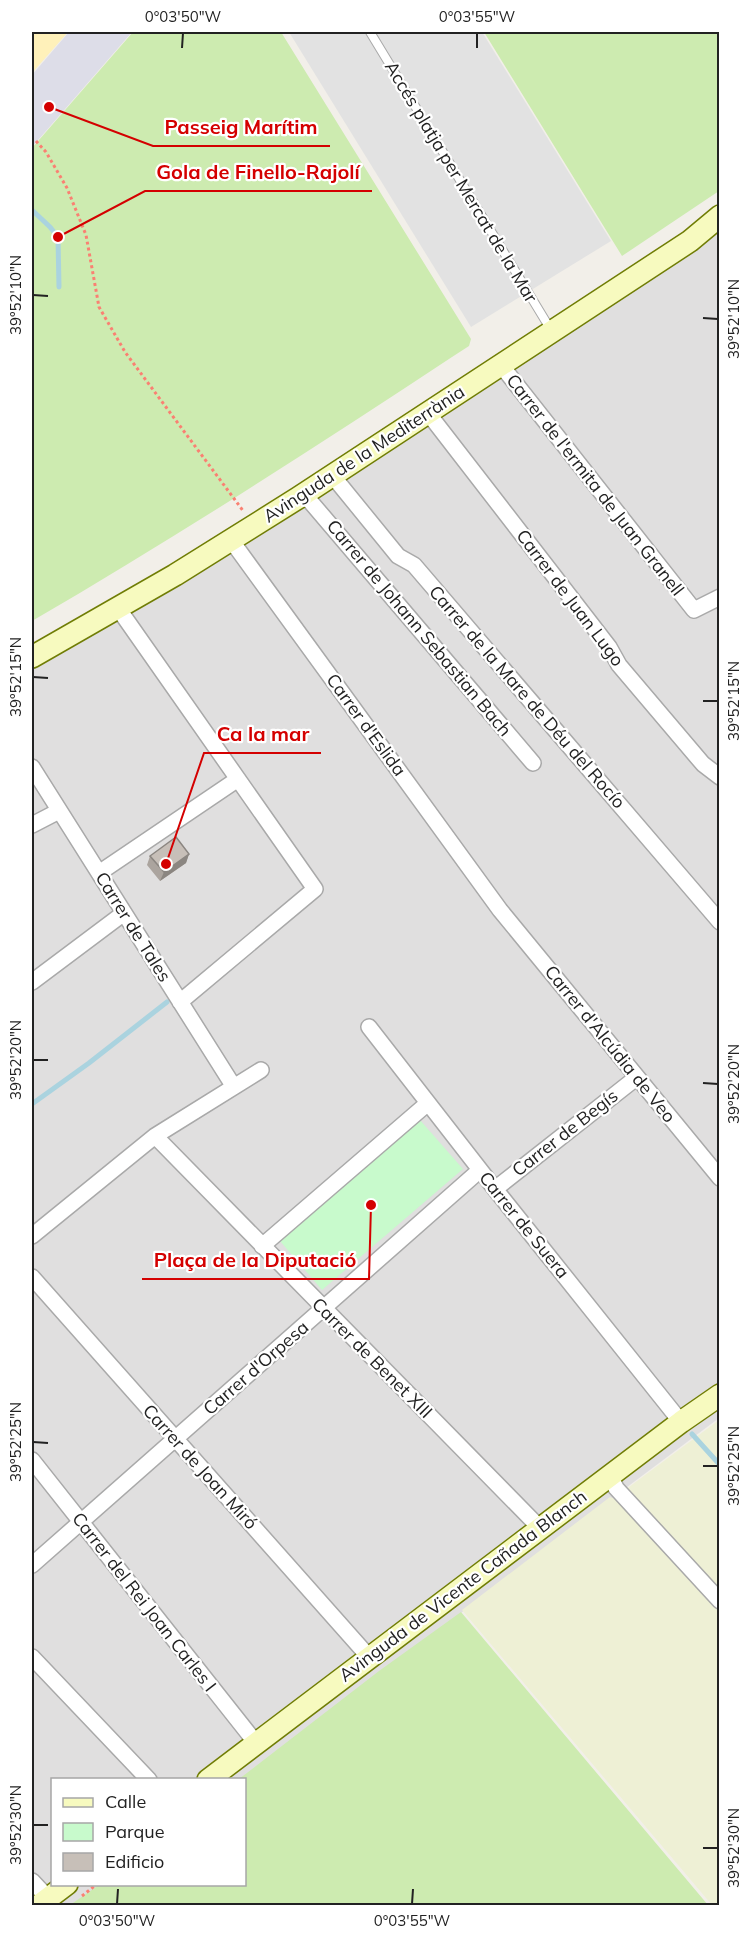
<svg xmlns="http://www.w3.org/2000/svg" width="751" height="1937" viewBox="0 0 751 1937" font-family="Mulish,sans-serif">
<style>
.residential{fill:#e0dfdf}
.farmland{fill:#eef0d5}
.grass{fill:#cdebb0}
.sand{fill:#fff1ba}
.park{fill:#c8facc}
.parking{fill:#e2e2e2}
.plaza{fill:#dddde8}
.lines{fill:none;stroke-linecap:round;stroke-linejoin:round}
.stream{stroke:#aad3df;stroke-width:5}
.lane-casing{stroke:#a9a9a9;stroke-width:10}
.street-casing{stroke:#a9a9a9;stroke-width:18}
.secondary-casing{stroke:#707d05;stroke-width:24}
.path{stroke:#fa8072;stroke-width:3;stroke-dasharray:3 3;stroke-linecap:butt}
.lane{stroke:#fff;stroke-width:8}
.street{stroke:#fff;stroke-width:15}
.secondary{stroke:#f7fabf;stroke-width:21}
.wall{fill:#aba49e}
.shaded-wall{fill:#8b8681}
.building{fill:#c7bfb8;stroke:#8b8681;stroke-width:1.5}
.ticks{fill:none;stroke:#222;stroke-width:2}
.labels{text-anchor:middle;stroke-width:4.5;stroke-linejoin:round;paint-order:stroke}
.street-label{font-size:18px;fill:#222;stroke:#fff}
.leader{fill:none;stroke:#d40000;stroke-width:2}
.callout-dot{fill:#d40000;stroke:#fff;stroke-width:2}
.callout-label{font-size:20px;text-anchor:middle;font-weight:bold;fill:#d40000;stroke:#fff;stroke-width:4.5;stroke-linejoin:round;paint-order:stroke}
.neatline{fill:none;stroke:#222;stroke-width:2}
.ticks-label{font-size:15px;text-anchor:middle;fill:#222}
</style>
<rect width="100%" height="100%" fill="#f2efe9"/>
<path class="residential" d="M719 209V1418L542 1551 244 1779 52 1780V1884L107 1885 80 1906 32 1905V645L244 523Z"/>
<path class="farmland" d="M719 1420V1593L625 1490Z
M610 1497 617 1500 719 1610V1905H712L462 1610Z"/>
<path class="grass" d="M133 32H281L471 339 469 346 452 357C314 448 175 538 32 621V148Z
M484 32H719V191L622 256Z
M461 1612 708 1905H70L99 1885 244 1884V1780L239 1779 379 1671Z"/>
<path class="sand" d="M32 32H68L32 73Z"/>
<path class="park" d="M420 1120 463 1169 322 1290 280 1241Z"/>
<path class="parking" d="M289 32H482L611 241 471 327Z"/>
<path class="plaza" d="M69 32H132L32 147V75Z"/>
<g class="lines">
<path class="stream" d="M32 210 50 227 58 237 59 287
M32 1104 89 1063 167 1002
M692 1434 720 1465"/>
<g class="lane-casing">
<path id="lane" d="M370 32 551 330"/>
</g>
<g class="street-casing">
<path id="street" d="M501 365 694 610 720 597
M428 413 609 647 619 665 703 764 720 777
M332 475 398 556 414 565 720 922
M304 494 533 763
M231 540 500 910 720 1178
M118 608 315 889 180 1002
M32 767 234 1087
M32 825 59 811
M99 873 238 779
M32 982 124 913
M369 1027 495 1189 681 1422
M155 1136 540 1528
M495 1189 636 1078
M32 1236 155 1136 261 1070
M262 1246 428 1103
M32 1277 369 1657
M32 1460 256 1743
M610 1475 616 1488 720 1601
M32 1565 480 1170
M32 1657 149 1780
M32 1881 48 1898"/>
</g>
<g class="secondary-casing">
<path id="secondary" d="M32 657 175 575 298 498 690 241 720 216
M208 1780 681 1422 720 1395
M38 1906 67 1884"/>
</g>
<path class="path" d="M36 141 46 152 67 188 86 235 99 307 125 352 244 512
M82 1896 97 1884"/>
<use href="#lane" class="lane"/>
<use href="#street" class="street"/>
<use href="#secondary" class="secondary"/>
</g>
<path class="wall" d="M189 854 186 863 160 881 147 865 150 856Z"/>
<path class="shaded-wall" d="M189 854 186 863 160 881 164 872Z"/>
<path class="building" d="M176 837 189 854 164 872 150 856Z"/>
<path class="ticks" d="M182 48 183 33M477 48V33M33 295 48 296M703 318 718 319M33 677 48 678M703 701H718M33 1060H48M703 1083 718 1084M33 1442 48 1443M703 1466H718M33 1825H48M703 1848H718M117 1904 118 1889M412 1904 413 1889"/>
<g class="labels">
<g class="street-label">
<text transform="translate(461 182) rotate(59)" y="6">Accés platja per Mercat de la Mar</text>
<text transform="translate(364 454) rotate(-33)" y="6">Avinguda de la Mediterrània</text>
<text transform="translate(595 485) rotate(52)" y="6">Carrer de l'ermita de Juan Granell</text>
<text transform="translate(570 598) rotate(53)" y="6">Carrer de Juan Lugo</text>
<text transform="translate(419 628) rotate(50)" y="6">Carrer de Johann Sebastian Bach</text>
<text transform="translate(527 697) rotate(49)" y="6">Carrer de la Mare de Déu del Rocío</text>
<text transform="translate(366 725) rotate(54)" y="6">Carrer d'Eslida</text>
<text transform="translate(133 927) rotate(58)" y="6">Carrer de Tales</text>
<text transform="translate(610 1044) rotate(51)" y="6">Carrer d'Alcúdia de Veo</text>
<text transform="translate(565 1133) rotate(-38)" y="6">Carrer de Begís</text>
<text transform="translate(524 1225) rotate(51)" y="6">Carrer de Suera</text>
<text transform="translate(372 1358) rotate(45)" y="6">Carrer de Benet XIII</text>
<text transform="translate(256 1368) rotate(-41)" y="6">Carrer d'Orpesa</text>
<text transform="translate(200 1467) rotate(48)" y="6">Carrer de Joan Miró</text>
<text transform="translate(463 1586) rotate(-37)" y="6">Avinguda de Vicente Cañada Blanch</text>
<text transform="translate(144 1602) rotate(52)" y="6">Carrer del Rei Joan Carles I</text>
</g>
</g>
<path class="leader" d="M49 107L153 146H330M58 237L145 191H372M166 864L204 753H321M371 1205L369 1279H142"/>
<g class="callout-dot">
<circle cx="49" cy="107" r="6"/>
<circle cx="58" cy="237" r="6"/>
<circle cx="166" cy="864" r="6"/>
<circle cx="371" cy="1205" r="6"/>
</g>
<g class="callout-label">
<text x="241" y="134">Passeig Marítim</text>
<text x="258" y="179">Gola de Finello-Rajolí</text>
<text x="263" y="741">Ca la mar</text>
<text x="255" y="1267">Plaça de la Diputació</text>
</g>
<rect width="751" height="1937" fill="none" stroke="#ffffff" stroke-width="66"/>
<rect x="51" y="1778" width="195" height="108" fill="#ffffff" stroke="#a7a7a7" stroke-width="1.5"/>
<rect x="63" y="1798" width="30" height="9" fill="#f7fabf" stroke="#a7a7a7" stroke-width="1.5"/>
<text x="105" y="1808" font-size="18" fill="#222222">Calle</text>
<rect x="63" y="1823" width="30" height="18" fill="#c8facc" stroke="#a7a7a7" stroke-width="1.5"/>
<text x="105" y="1838" font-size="18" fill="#222222">Parque</text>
<rect x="63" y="1853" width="30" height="18" fill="#c7bfb8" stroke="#a7a7a7" stroke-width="1.5"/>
<text x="105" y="1868" font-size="18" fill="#222222">Edificio</text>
<rect x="33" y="33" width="685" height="1871" class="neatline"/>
<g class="ticks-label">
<text x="183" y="22">0°03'50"W</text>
<text x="477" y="22">0°03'55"W</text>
<text transform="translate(16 295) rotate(-90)" y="5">39°52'10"N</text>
<text transform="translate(734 319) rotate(-90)" y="5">39°52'10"N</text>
<text transform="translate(16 677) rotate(-90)" y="5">39°52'15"N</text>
<text transform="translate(734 701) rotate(-90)" y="5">39°52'15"N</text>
<text transform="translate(16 1060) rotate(-90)" y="5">39°52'20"N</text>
<text transform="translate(734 1084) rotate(-90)" y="5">39°52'20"N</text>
<text transform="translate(16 1442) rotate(-90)" y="5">39°52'25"N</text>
<text transform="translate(734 1466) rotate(-90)" y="5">39°52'25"N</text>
<text transform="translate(16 1825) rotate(-90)" y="5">39°52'30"N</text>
<text transform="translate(734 1848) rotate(-90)" y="5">39°52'30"N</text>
<text x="117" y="1926">0°03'50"W</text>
<text x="412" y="1926">0°03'55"W</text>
</g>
</svg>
